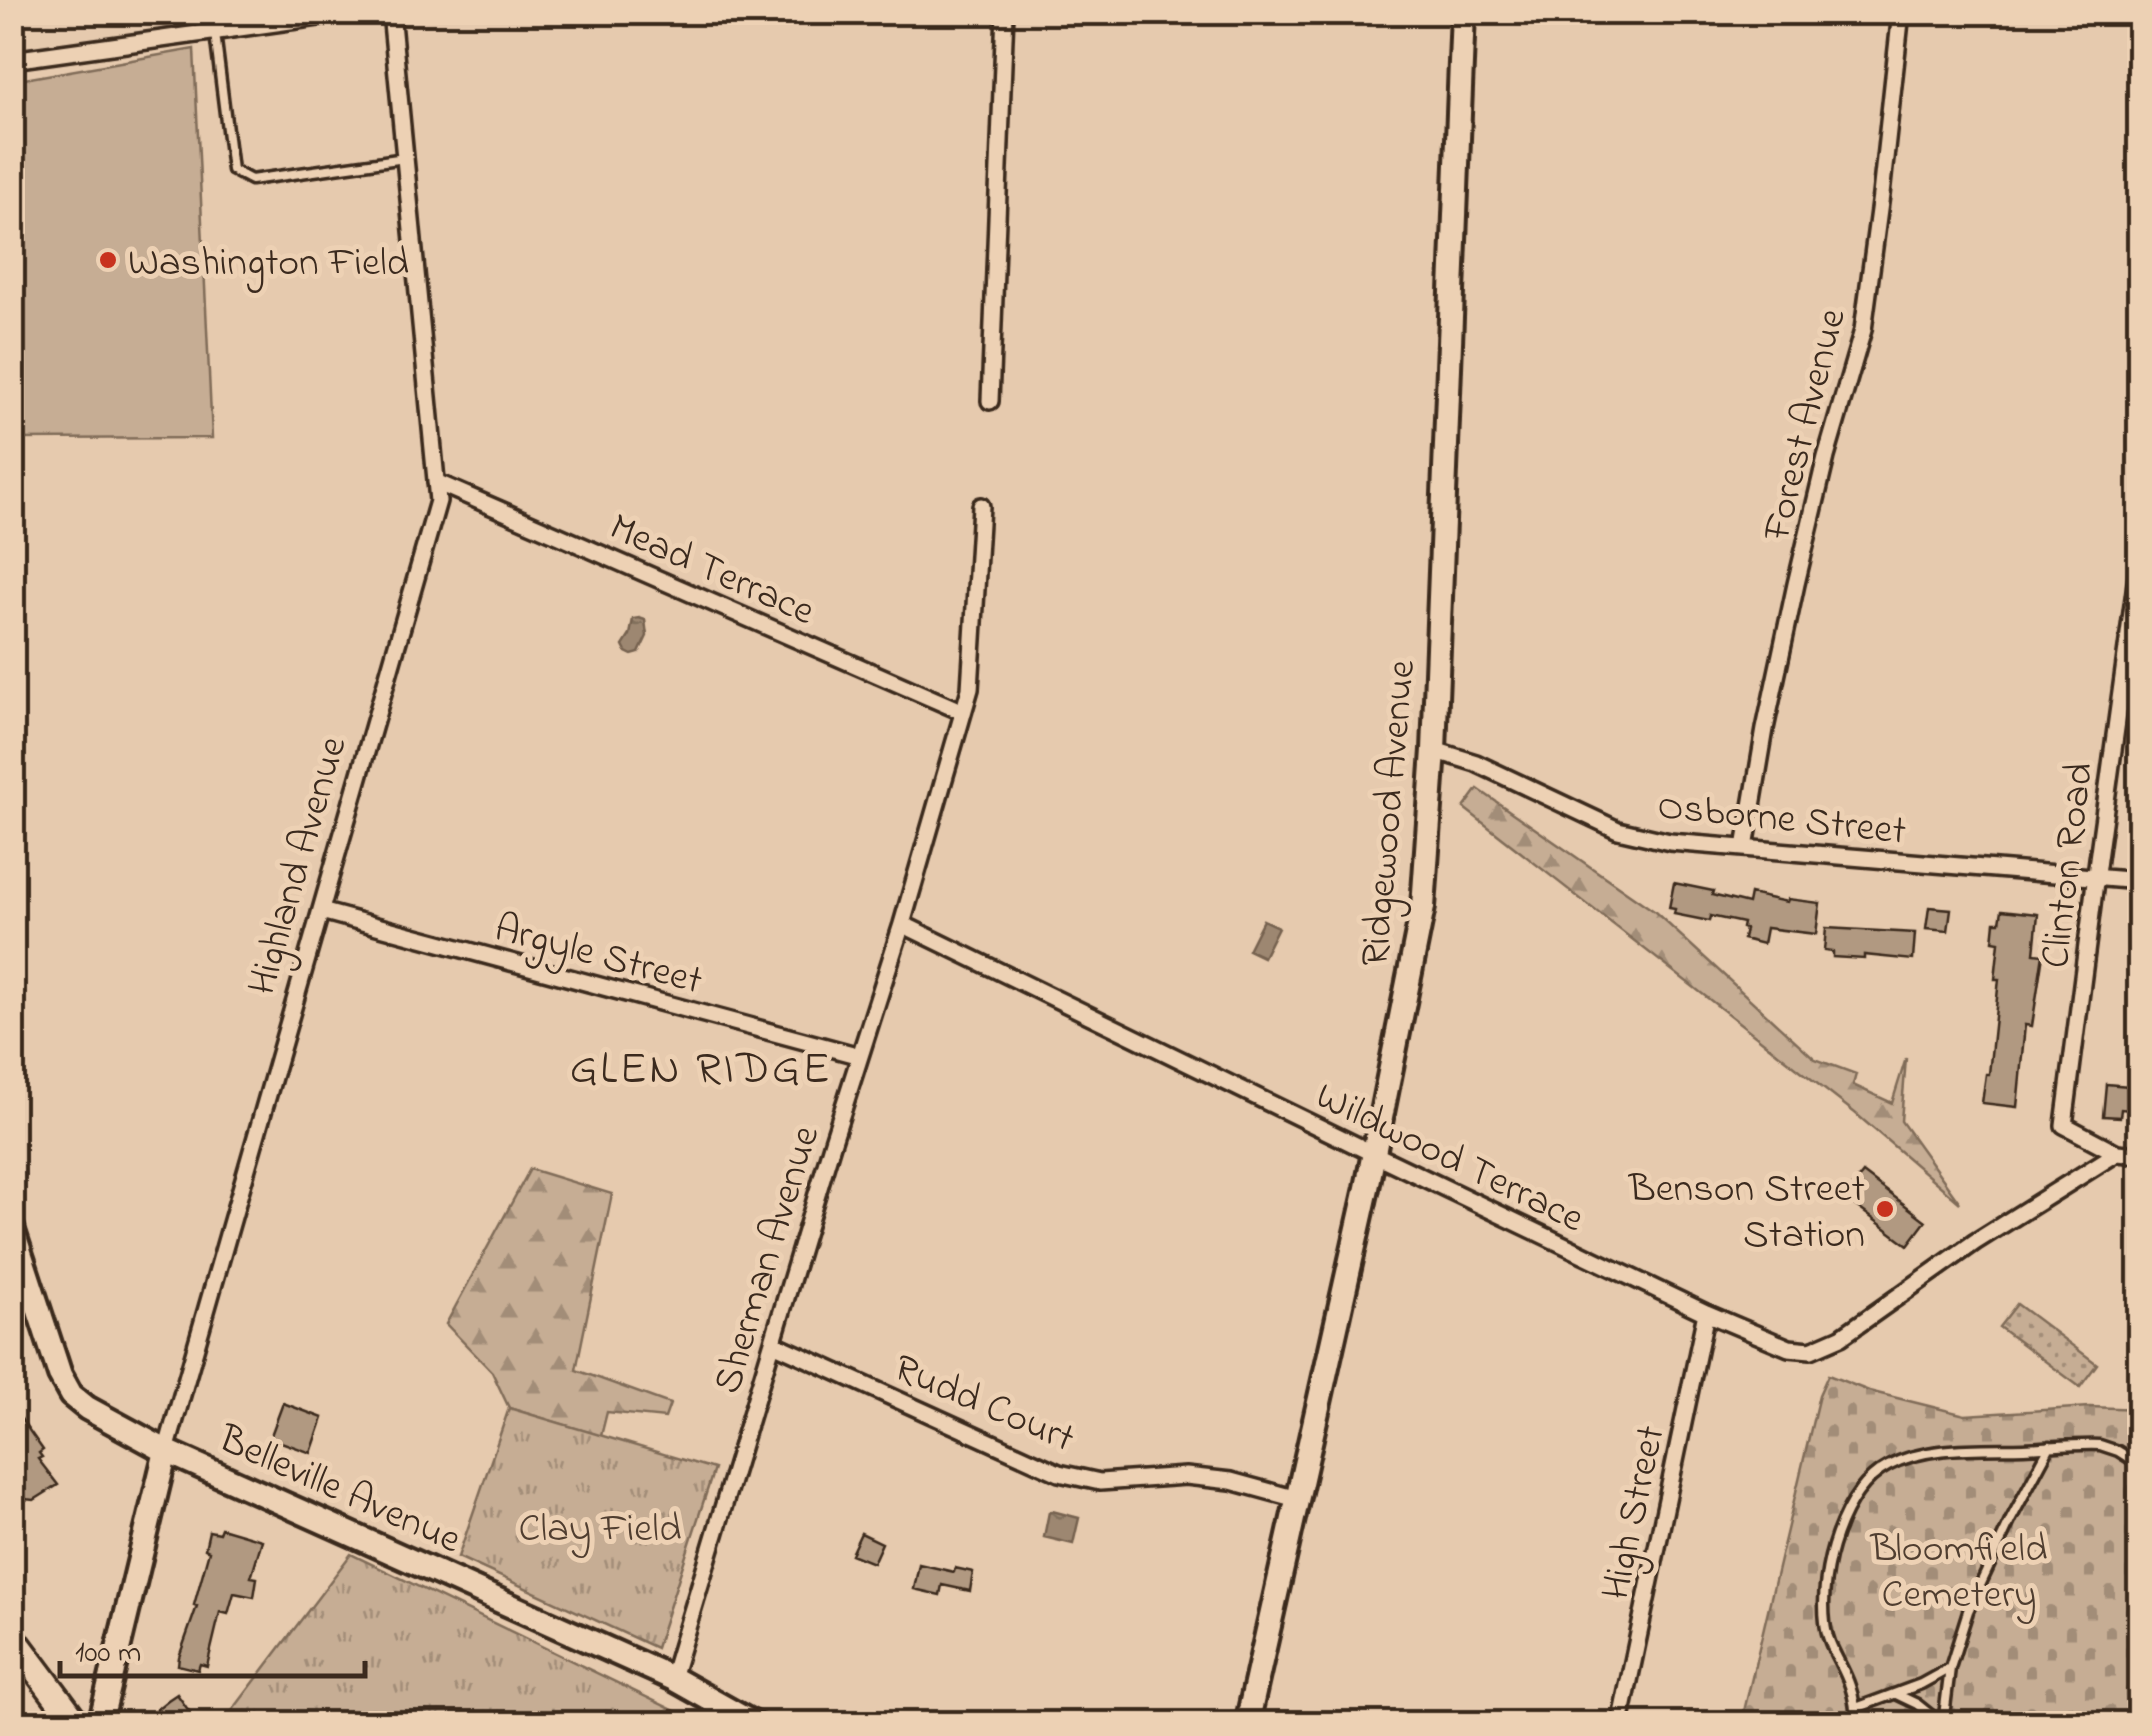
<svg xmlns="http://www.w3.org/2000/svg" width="2152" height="1736" viewBox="0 0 2152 1736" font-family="'Indie Flower',sans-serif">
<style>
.grass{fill:#c6ad94;stroke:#806c59;stroke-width:2.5}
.forest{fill:url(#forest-firs);stroke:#806c59;stroke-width:2.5}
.cemetery{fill:url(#cemetery-stones);stroke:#806c59;stroke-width:2.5}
.park{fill:url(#park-tufts);stroke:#806c59;stroke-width:2.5}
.garden{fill:url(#garden-dots);stroke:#806c59;stroke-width:2.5}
.water{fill:url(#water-ripples);stroke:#766250;stroke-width:2.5}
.building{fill:#b19981;stroke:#3b2a1e;stroke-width:2.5}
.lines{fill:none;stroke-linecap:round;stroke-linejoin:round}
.lane-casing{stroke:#3b2a1e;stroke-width:15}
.street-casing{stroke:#3b2a1e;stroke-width:22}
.secondary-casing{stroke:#3b2a1e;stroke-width:30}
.primary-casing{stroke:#3b2a1e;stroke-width:32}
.lane{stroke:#edd1b4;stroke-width:8}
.street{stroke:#edd1b4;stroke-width:15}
.secondary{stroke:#edd1b4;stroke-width:22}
.primary{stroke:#edd1b4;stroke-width:25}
.poi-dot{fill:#c8321e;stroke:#edd1b4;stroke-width:4}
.labels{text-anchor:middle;stroke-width:10;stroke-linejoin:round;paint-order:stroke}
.poi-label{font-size:40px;fill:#3b2a1e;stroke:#edd1b4;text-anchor:start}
.street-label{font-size:40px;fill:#3b2a1e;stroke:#edd1b4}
.park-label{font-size:40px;fill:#503e30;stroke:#edd1b4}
.quarter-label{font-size:45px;letter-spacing:2.5px;fill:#3b2a1e;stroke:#edd1b4}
</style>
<defs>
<pattern id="forest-firs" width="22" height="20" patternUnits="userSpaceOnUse" patternTransform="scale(2.5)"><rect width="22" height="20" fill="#c6ad94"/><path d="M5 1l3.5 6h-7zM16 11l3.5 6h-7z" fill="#a28d78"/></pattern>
<pattern id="cemetery-stones" width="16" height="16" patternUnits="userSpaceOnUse" patternTransform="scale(2.5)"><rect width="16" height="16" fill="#c6ad94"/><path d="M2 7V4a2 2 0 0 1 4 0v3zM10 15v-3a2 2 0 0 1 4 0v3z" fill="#a28d78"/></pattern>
<pattern id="park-tufts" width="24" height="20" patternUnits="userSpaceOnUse" patternTransform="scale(2.5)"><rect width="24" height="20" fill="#c6ad94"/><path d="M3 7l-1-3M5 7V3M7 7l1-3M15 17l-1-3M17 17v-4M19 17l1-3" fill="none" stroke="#a28d78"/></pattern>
<pattern id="garden-dots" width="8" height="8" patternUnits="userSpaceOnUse" patternTransform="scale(2.5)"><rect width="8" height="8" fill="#c6ad94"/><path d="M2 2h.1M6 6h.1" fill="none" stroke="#a28d78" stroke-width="1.8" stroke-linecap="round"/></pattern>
<pattern id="water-ripples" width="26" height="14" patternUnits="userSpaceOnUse" patternTransform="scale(2.5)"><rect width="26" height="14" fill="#9d8771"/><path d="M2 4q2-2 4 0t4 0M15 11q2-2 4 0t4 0" fill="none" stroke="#816f5c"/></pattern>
</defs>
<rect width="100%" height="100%" fill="#e6caae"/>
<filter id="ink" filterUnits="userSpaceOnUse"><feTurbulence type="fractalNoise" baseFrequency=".01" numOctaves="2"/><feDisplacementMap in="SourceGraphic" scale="20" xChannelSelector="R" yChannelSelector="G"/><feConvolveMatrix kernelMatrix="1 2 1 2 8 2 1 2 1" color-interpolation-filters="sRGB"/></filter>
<g filter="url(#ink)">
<path class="grass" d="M194 49 212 438 13 439V81Z"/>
<path class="forest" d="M1478 789 1654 911 1815 1059 1856 1074 1853 1085 1892 1103 1906 1058 1901 1121 1960 1203 1855 1113 1464 808Z
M530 1169 612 1194 576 1370 670 1404 665 1418 607 1412 601 1436 509 1408 492 1372 446 1324Z"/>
<path class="cemetery" d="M1828 1375 1869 1391 1965 1415 2090 1407 2139 1409V1723L1741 1724 1819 1395Z"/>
<path class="park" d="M509 1408 714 1469 656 1648 458 1557Z
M351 1554 700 1723H223Z"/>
<path class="garden" d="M2017 1304 2097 1364 2080 1387 1999 1327Z"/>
<path class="water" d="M639 618 645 620 647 636 639 653 632 655 626 652 623 646 630 635 633 619Z
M1263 920 1278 927 1263 957 1248 950Z
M1052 1511 1079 1518 1073 1544 1044 1537 1049 1512Z"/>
<path class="building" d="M1674 883 1713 891 1712 895 1748 904 1750 894 1787 902 1788 899 1820 903 1816 934 1766 928 1763 944 1743 939 1745 929 1742 928 1743 923 1710 916 1709 921 1674 914 1675 909 1669 908Z
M1929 907 1951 909 1948 931 1926 929Z
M2002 910 2038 914 2034 953 2043 954 2032 1026 2025 1025 2017 1107 1982 1103 1986 1074H1989L1999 979H1995L1999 942 1993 941 1995 922H2000Z
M1826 928 1915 933 1913 960 1864 955V959L1833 957V952L1824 951Z
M2106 1084 2140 1087V1111L2121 1109 2120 1117 2103 1116Z
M1863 1173 1926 1221 1908 1245 1844 1197Z
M283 1403 323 1418 311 1453 270 1438Z
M12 1406 43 1450 39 1453 42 1457 38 1459 58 1485 34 1500 24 1499 12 1506Z
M221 1528 262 1540 251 1577 257 1578 254 1597 234 1593 228 1614 220 1612 207 1666 200 1664 198 1670 178 1665 179 1657 197 1606 194 1605 209 1551 205 1549 209 1531 219 1533Z
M861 1533 882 1543 873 1563 851 1554Z
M919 1564 954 1572 955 1568 973 1572 970 1591 942 1585 940 1595 914 1589Z
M177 1694 198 1724H138L168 1700Z"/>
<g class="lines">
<g class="lane-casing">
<path id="lane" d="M215 33 232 170 251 180 405 158
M1896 1694 1917 1704 1942 1724
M1856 1708 1921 1684 1950 1668
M1856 1724C1856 1710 1854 1698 1850 1686 1843 1664 1827 1646 1825 1622 1819 1572 1841 1491 1888 1466 1927 1445 1981 1449 2024 1448 2050 1447 2075 1444 2100 1445L2118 1451 2140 1465
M1943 1724 1950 1668 1968 1611 2011 1519 2050 1446"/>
</g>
<g class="street-casing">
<path id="street" d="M12 60 354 12
M990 401 1005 12
M436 482 963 712
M2140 554 2098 859 2064 1125 2117 1153 2140 1155
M1434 750 1476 763 1618 830 1670 842 2140 881
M1745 848 1765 729 1796 584 1826 457 1863 330 1881 195 1901 12
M321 911 860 1056
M902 924 1374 1154 1706 1313 1789 1348 1811 1350 1841 1337 1975 1242 2117 1153
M773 1343 1059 1473 1100 1482 1186 1476 1231 1481 1297 1499
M166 1451 438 501 391 12
M672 1678 833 1141 902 924 970 689 981 506
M1620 1724 1706 1313"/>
</g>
<g class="secondary-casing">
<path id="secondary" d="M12 1228 60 1375 71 1395 87 1408 166 1451 672 1678 754 1724
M100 1724 166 1451
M1247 1724 1367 1188 1423 907 1434 750 1463 12"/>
</g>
<g class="primary-casing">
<path id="primary" d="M12 1637 77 1724"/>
</g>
<use href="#lane" class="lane"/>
<use href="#street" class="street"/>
<use href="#secondary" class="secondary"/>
<use href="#primary" class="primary"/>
</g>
</g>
<g class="poi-dot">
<circle cx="108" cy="260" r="10"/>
<circle cx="1885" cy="1209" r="10"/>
</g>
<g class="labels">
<g class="poi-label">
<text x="128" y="274">Washington Field</text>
<text x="1865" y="1200" text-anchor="end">Benson Street<tspan x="1865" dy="46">Station</tspan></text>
</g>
<g class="street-label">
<text transform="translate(1802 424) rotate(-76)" y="14">Forest Avenue</text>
<text transform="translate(713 567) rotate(24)" y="14">Mead Terrace</text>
<text transform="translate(1386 813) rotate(-85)" y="14">Ridgewood Avenue</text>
<text transform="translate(1782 816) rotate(6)" y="14">Osborne Street</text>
<text transform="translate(295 865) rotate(-74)" y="14">Highland Avenue</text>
<text transform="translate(2065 865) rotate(-83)" y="14">Clinton Road</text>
<text transform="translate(599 952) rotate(15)" y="14">Argyle Street</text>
<text transform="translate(1451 1155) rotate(26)" y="14">Wildwood Terrace</text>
<text transform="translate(764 1259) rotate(-73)" y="14">Sherman Avenue</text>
<text transform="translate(985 1401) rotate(23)" y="14">Rudd Court</text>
<text transform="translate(341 1487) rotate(24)" y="14">Belleville Avenue</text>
<text transform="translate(1631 1512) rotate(-78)" y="14">High Street</text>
</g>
<g class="park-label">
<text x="600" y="1540">Clay Field</text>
<text x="1959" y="1560">Bloomfield<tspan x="1959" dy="46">Cemetery</tspan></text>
</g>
<g class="quarter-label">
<text x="701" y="1082">GLEN RIDGE</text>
</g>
</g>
<rect width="2152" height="1736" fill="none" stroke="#edd1b4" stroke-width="50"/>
<rect x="25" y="25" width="2102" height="1686" fill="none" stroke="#3b2a1e" stroke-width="4" filter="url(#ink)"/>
<path d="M60 1661v15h305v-15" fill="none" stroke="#3b2a1e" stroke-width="5"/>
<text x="75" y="1661" font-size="30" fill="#3b2a1e" stroke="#edd1b4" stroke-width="8" paint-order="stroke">100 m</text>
</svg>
